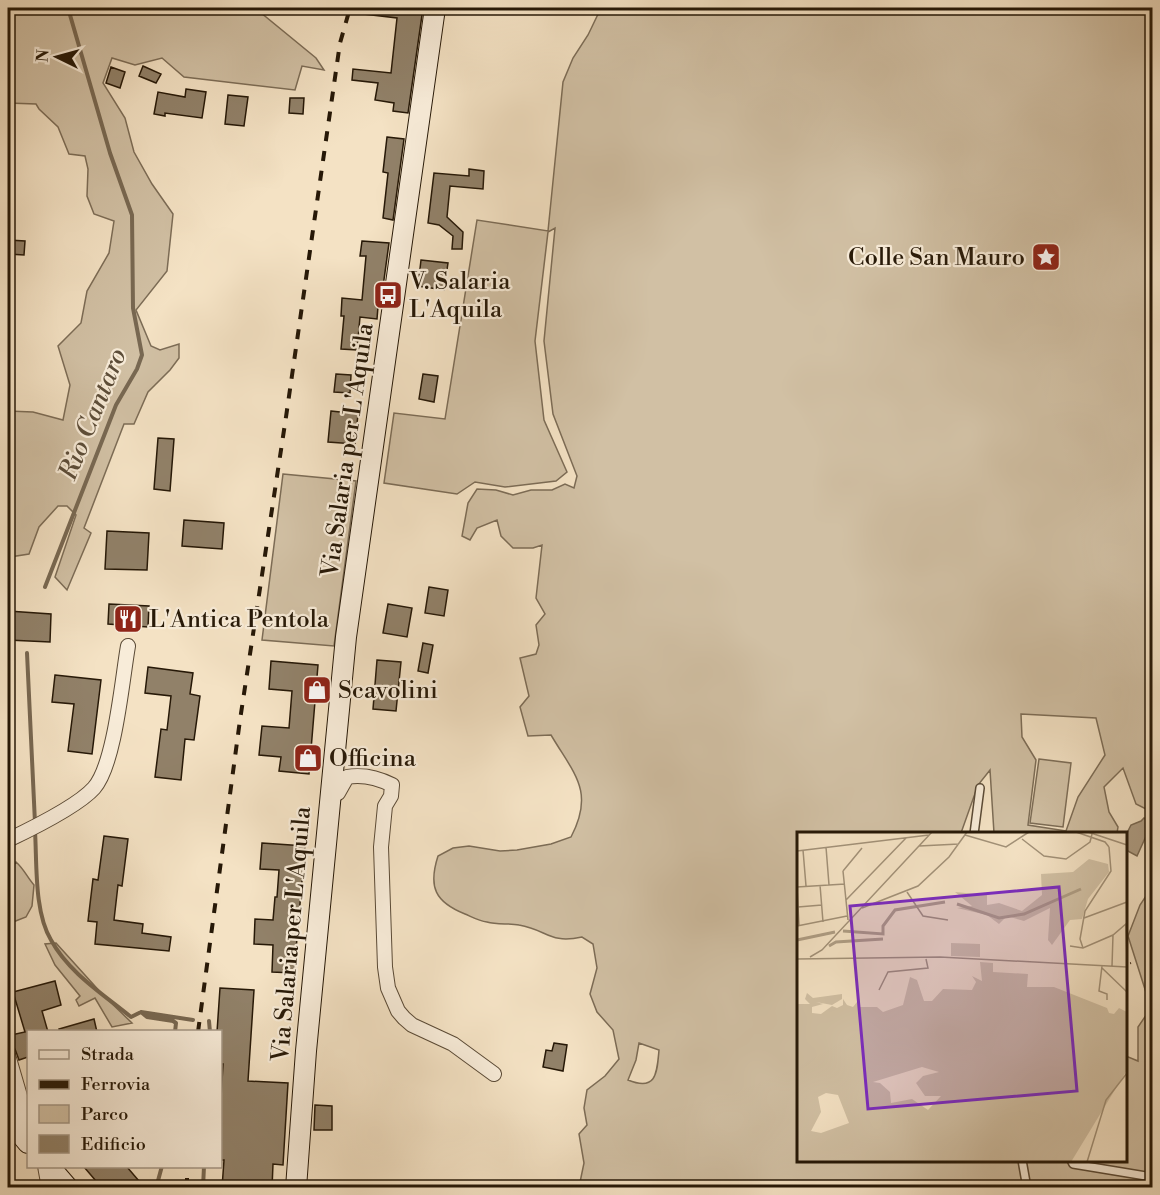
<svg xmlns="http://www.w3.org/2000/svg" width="1160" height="1195" viewBox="0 0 1160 1195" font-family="'Libre Bodoni',serif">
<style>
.green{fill:#d1c0a4;stroke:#7c6c56;stroke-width:1.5;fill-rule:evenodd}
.water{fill:#ae9d84;stroke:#786852;stroke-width:1.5}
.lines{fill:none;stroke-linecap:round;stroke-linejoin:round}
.stream{stroke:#786852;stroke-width:4}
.building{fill:#918169;stroke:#261807;stroke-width:1.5}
.service-casing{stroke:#5a4a36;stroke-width:10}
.minor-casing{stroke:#5a4a36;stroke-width:16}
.secondary-casing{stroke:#261807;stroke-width:22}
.path{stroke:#261807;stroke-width:2;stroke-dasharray:1.5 3;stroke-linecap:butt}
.service{stroke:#f8ecd9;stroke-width:7}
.minor{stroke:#f8ecd9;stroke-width:14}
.secondary{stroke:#f8ecd9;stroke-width:20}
.rail{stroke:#261807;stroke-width:4;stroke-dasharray:10 10;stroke-linecap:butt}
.labels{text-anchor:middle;stroke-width:4.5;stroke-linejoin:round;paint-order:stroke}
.poi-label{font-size:24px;fill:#261807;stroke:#f8ecd9;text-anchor:start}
.street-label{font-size:24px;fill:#261807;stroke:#f8ecd9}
.water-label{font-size:26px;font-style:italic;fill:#5c4d39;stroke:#f8ecd9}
.inset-river{fill:none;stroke:#ae9d84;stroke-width:3}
.inset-road{fill:none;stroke:#a29178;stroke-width:1.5}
.view{fill:#7b2cbf;fill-opacity:0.15;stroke:#7b2cbf;stroke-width:3}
.inset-edge{fill:none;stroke:#261807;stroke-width:3}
</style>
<rect width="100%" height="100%" fill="#f4e2c4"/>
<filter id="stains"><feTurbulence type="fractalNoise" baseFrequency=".00333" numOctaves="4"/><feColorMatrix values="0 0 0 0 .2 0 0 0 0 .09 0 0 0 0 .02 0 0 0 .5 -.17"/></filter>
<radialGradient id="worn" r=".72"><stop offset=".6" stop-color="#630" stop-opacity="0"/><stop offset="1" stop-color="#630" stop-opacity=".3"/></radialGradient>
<path class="green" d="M8 8H255L316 58 324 70 302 66 295 90 184 77 162 58 135 65 112 58 103 83 125 118 134 152 152 184 173 214 167 271 136 310 151 346 160 350 179 344V358L170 370 148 392 134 424H124L84 528 91 533 67 590 55 577 76 515 67 506H58L39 527 29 554 10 557 8 560V411L33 412 63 420 70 385 58 346 81 323 87 291 109 253 114 221 94 214 87 196 88 169 85 156 69 154 58 127 39 109 36 104 8 103Z
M601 8H1152V812L1136 804 1123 768 1104 787 1109 812 1118 827 1117 833H994L990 770 978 785 961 833 798 834V1160H1126V1056L1138 1061V1027L1151 1008 1128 936 1140 905 1152 887V1187H579L584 1163 579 1134 587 1125 584 1108 587 1090 605 1076 619 1059 613 1030 597 1012 590 994 597 968 593 944 582 937C549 944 548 930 519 925 509 923 497 925 487 922 479 921 472 917 465 914 435 902 428 887 438 856L453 848 469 846 500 851 517 850 551 844 571 837C595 791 574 774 551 735L528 736 520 707 529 696 520 658 536 654 539 645 536 625 545 614 536 598 542 545 533 548H513L501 536 497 520 477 528 470 540 462 536 468 503 477 489 496 490 513 495 531 490H552L565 484 574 488 577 476 553 414 544 341 555 228 548 232 535 341 544 420 567 472 556 481 505 487 475 482 457 494 384 483 394 413 445 419 477 220 548 231 563 82 573 58 588 35ZM1021 714 1096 718 1105 755 1078 797 1066 831 1028 825 1036 760 1022 737ZM639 1043 659 1050C657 1072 657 1092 628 1080L636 1060Z
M283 474 356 481 334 646 262 640Z
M1039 759 1071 763 1063 827 1030 823Z
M16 862C24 869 27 877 34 885L32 906 26 917 13 922 8 916V874Z
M56 943 103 995 132 1023 112 1027 95 998 79 1006 76 1000 80 996 55 965 45 944Z"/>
<path class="water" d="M1144 818 1152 823 1137 856 1126 850V835L1131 825 1141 821Z"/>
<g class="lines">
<path class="stream" d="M45 587 116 405 137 369 142 355 133 308 132 215 110 153 68 8
M27 653 35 823
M35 831C37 863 34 912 51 940 69 973 103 994 131 1017L141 1012 147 1017 173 1021 176 1023 175 1032
M141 1012 193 1020
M209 1021 210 1032
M156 1188 162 1166
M203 1188 204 1166"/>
</g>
<path class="building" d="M365 8H423L408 113 393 111 394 103 375 100 378 83 352 80 353 69 391 73 397 18 364 14Z
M143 66 161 74 156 83 139 76Z
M111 67 125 72 120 88 106 83Z
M186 89 206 92 202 118 165 113V116L154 114 158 92 185 97Z
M228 95 248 97 244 126 225 124Z
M290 98H304L303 114 289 113Z
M387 137 404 139 393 220 383 218 388 173 383 172Z
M469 169 484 171 483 189 450 186 447 217 463 232 462 249H452L453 236 439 225 428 223 434 173 469 176Z
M8 240 25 241 24 255 8 254Z
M362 241 389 243 382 294H379L377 319 360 317 357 350 341 349 344 316H341L342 298 362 300 366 256H360Z
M421 260 448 263 444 290 418 286Z
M336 374 351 375 350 393 334 392Z
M423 374 438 376 434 402 419 399Z
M331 411 358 414 355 444 328 442Z
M158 438 174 439 170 491 154 489Z
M184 520 224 523 222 549 182 546Z
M107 531 149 533 147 570 105 569Z
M429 587 448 590 444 616 425 613Z
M109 604 149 606 148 627 108 624Z
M388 604 412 608 407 637 383 633Z
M8 611 51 614 50 642 8 640Z
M423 643 433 645 428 673 418 671Z
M377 660 401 662 396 711 373 709Z
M271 661 318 665 309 774 279 771 281 757 259 755 262 726 289 728 292 691 269 689Z
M148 667 193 673 190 694 200 696 194 740 185 739 181 780 155 777 161 729 167 730 171 696 145 693Z
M55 675 101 680 92 754 68 751 74 704 52 702Z
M104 836 128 839 122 886 118 885 114 920 143 924 142 933 171 937 169 951 95 944 97 922 88 921 93 879 98 880Z
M262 843 305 846 294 973 272 972 273 945 254 944 255 919 273 920 275 897H277L279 870 260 869Z
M55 981 61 1005 42 1011 48 1032H28V1057L19 1060 15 1049 8 1046V1043L13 1042 11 1035 25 1032 13 992Z
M220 988 254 990 248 1081 288 1083 283 1165 273 1164 272 1188H222L224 1160H220V1115L223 1064H220V1032H217Z
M94 1019 97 1032H60L59 1029Z
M554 1043 567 1045 563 1071 543 1067 546 1050 552 1051Z
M315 1105 332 1106V1130H314Z
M84 1167H127L145 1188H102Z"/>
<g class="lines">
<g class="service-casing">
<path id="service" d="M974 834 980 788
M1022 1160 1027 1188
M1071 1160 1073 1164 1152 1177"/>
</g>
<g class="minor-casing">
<path id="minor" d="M329 798 338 793 347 777C363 774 378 778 392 785L391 796 385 806 381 847 385 967 388 988 398 1011 404 1018 412 1025 453 1044 494 1074
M8 840C31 829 78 806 94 788 115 764 122 680 128 646
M8 1055 22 1103 20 1133
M45 1166 49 1188"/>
</g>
<g class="secondary-casing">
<path id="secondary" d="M8 1119 28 1143
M49 1166 68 1188
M296 1188 306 1051 346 637 435 8"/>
</g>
<path class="path" d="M1126 965 1131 963"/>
<use href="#service" class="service"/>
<use href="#minor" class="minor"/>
<use href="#secondary" class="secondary"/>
<path class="rail" d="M198 1032 240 720 286 417 340 43 350 8
M187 1188V1166"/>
</g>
<defs>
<g id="sight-square" transform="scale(1.5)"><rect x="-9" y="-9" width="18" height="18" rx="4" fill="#8f2418" stroke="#f8ecd9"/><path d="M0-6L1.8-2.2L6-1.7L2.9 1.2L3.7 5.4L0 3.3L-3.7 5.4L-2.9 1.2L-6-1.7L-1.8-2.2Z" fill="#fff"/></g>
<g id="bus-square" transform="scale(1.5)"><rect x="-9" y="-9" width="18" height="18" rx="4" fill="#8f2418" stroke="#f8ecd9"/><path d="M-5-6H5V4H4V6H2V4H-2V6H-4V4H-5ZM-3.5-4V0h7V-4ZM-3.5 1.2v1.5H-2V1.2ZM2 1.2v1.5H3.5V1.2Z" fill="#fff"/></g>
<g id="restaurant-square" transform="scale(1.5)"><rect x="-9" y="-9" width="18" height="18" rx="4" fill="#8f2418" stroke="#f8ecd9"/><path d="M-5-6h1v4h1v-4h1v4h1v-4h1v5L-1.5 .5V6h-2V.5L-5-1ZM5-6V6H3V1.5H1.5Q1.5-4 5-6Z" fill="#fff"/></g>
<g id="shop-square" transform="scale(1.5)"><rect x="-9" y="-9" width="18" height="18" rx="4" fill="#8f2418" stroke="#f8ecd9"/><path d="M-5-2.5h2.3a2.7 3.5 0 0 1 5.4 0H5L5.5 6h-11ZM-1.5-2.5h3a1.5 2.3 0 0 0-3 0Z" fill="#fff"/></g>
</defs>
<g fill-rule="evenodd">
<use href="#sight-square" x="1046" y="257"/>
<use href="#bus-square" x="388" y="295"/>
<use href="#restaurant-square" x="128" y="619"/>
<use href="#shop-square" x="317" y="690"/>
<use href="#shop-square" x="308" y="758"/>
</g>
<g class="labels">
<g class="poi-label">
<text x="1025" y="265" text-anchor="end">Colle San Mauro</text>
<text x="409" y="289">V. Salaria<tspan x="409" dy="28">L'Aquila</tspan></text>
<text x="149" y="627">L'Antica Pentola</text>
<text x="338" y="698">Scavolini</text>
<text x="329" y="766">Officina</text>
</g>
<g class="street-label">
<text transform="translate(347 450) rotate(-82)" y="8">Via Salaria per L'Aquila</text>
<text transform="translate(291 934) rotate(-85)" y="8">Via Salaria per L'Aquila</text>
</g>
<g class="water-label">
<text transform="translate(92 414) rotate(-68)" y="9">Rio Cantaro</text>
</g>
</g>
<g transform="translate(797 832)">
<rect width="330" height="330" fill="#f4e2c4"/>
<path d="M292 27 311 32 312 40 291 67 285 87 273 88 255 113 251 108 253 76 227 89 210 84 202 92 190 83 160 76 175 74 158 60 190 63V73L202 71 225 79 245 63 244 42 276 40ZM154 111 183 112V125L154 124ZM183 130 196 131V140L231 142 230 155H257L310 176 312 181 317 182 322 176 330 180V238L274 330H0V172H13L8 167 10 161 16 166 45 162V167L35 173 19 170 26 172 15 175V181L24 182 35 174 40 176 46 173V167L50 173 56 175 60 170 62 175H80L86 180 106 173 113 145 120 148 127 169H135L146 157 175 158 179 150 175 144 185 149ZM125 235 142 240 126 244 119 251 128 264H144L131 278 115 267 94 271 93 260 83 251 76 250ZM29 261 41 263 52 291 24 301 14 299 24 280 21 265Z" fill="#d1c0a4" fill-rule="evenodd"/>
<path class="inset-river" d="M160 72 202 86 227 82 284 57M46 99 86 102V94L98 78 148 70M0 108 38 100M32 114 39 110 86 107"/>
<path class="inset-road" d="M279 0 308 10 312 15M291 0 330 13M168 3 209 15 232 0M225 7 247 24 269 27 293 10 295 2M122 14 162 12M29 15 32 53M6 18 9 54M0 19 132 3M46 39 51 88M46 39 65 16M23 53 26 90M0 55 48 52M0 55 2 94M110 60 126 84 151 88M49 68 109 6M1 75 25 73M65 76 121 54 152 25 170 0M287 86 330 70M329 93 330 130M0 94 50 84M273 114 286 116 316 103 330 91M286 116 283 107 288 79 314 39 312 15M13 125 25 118 135 0M0 127 143 125 330 135M305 134 302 159 310 162V168M315 134 316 103M305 136 330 160M82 158 91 140 131 136 129 127M290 330 309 268 330 241"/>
<path class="view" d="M262 55 280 259 71 277 53 74Z"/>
<rect width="330" height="330" class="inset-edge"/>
</g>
<rect width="1160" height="1195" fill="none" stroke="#f4e2c4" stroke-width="30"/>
<rect x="9" y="9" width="1142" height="1177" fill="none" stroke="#261807" stroke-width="3"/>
<rect x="15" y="15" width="1130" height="1165" fill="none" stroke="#261807" stroke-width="1.5"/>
<rect x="27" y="1030" width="195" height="138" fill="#f8ecd9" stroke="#a49785" stroke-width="1.5"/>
<rect x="39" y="1050" width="30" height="9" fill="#f8ecd9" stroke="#a49785" stroke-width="1.5"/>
<text x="81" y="1060" font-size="18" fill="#261807">Strada</text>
<rect x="39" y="1080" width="30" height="9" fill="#261807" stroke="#a49785" stroke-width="1.5"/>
<text x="81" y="1090" font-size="18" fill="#261807">Ferrovia</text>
<rect x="39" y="1105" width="30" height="18" fill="#d1c0a4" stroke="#a49785" stroke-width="1.5"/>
<text x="81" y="1120" font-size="18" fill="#261807">Parco</text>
<rect x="39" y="1135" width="30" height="18" fill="#918169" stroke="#a49785" stroke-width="1.5"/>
<text x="81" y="1150" font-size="18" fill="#261807">Edificio</text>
<g transform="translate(57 57) rotate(275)" stroke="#f8ecd9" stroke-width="4.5" paint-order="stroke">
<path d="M0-4.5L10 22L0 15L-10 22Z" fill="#261807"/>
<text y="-9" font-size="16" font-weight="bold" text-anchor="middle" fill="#261807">N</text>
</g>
<rect width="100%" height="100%" filter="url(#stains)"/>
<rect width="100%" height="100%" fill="url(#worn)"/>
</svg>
